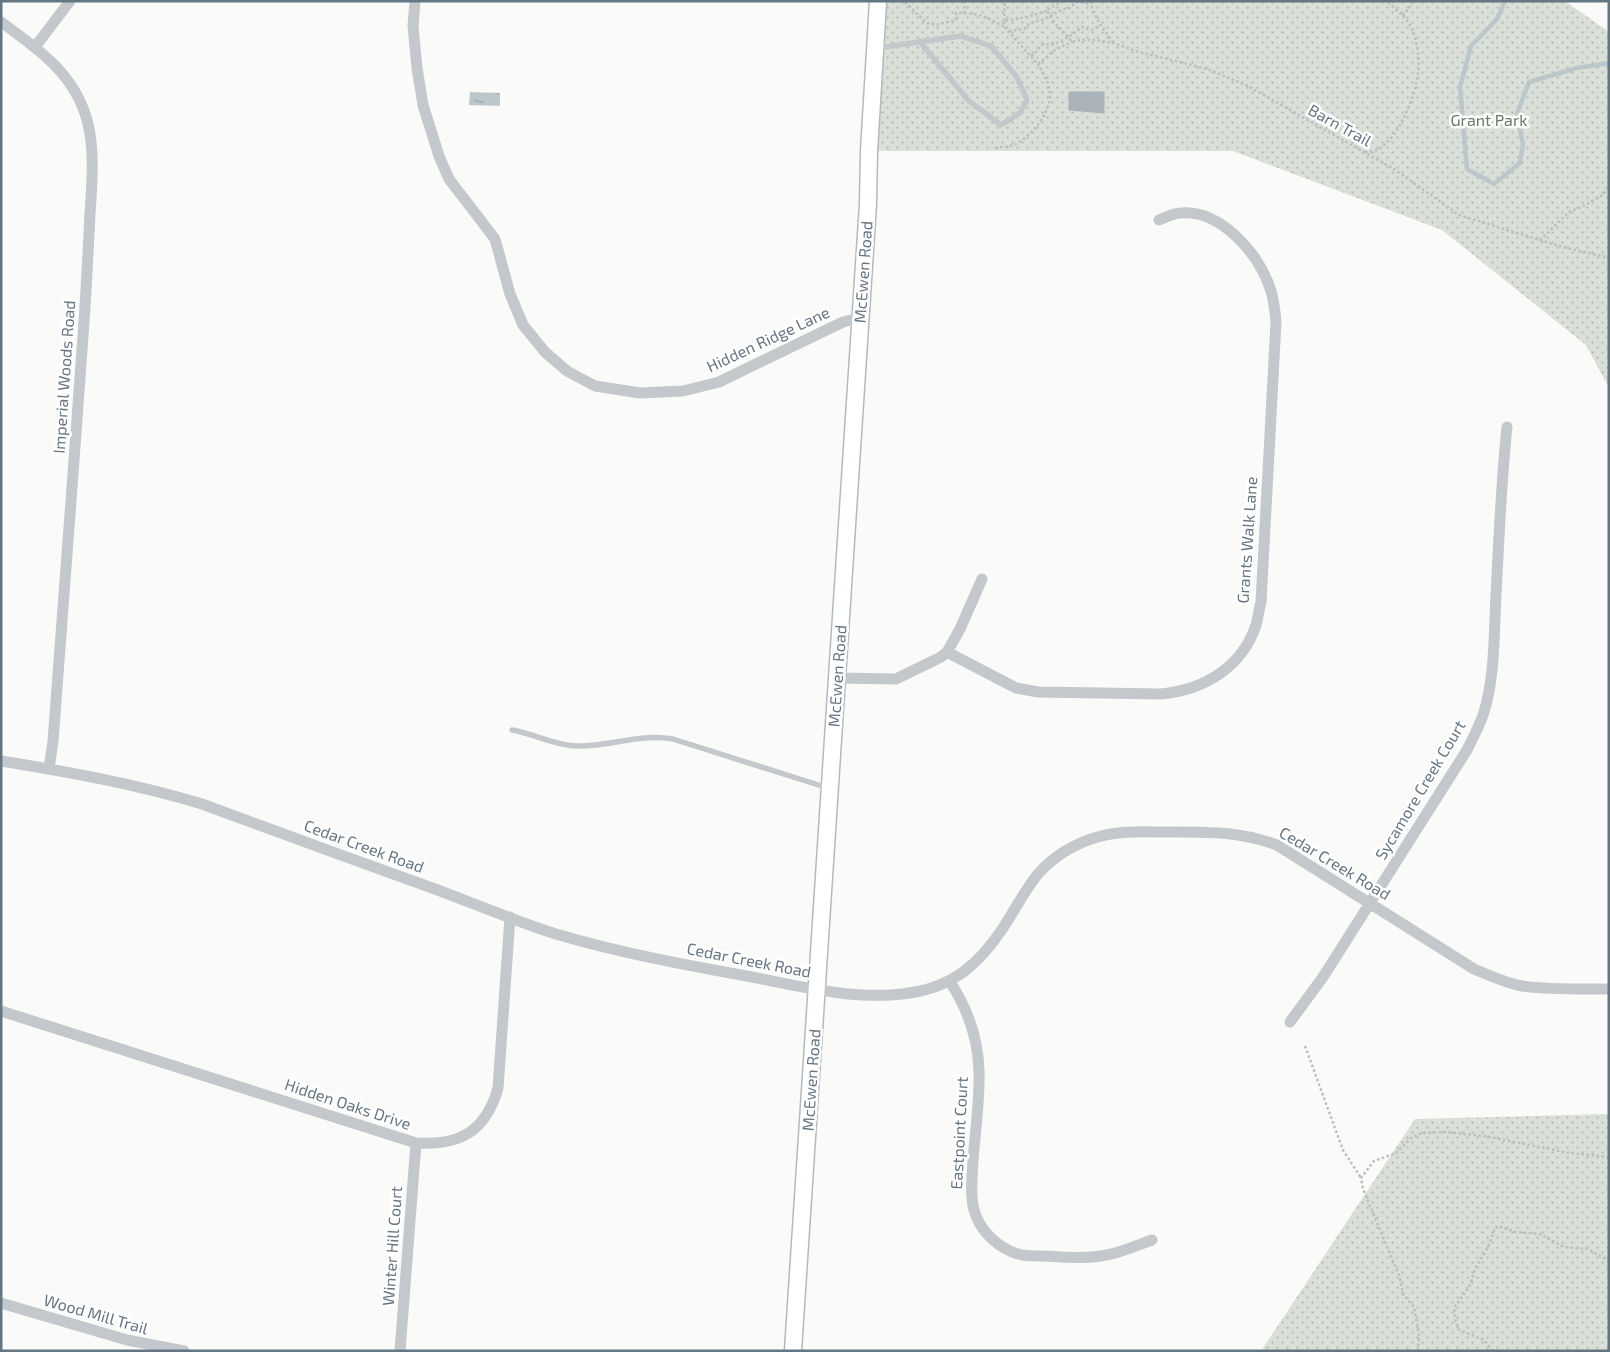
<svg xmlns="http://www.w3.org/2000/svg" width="1610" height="1352" viewBox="0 0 1610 1352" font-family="'Exo 2',sans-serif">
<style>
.park{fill:url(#park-dots)}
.water{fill:url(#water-ripples)}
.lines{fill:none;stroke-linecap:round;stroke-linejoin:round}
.stream{stroke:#bbc7cb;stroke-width:4.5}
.building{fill:#aab3b9;stroke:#dcdcda}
.secondary-casing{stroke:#b3babf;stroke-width:19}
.path{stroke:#bbbfc2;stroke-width:2.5;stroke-dasharray:2.5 2.5;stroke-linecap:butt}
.lane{stroke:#c3c8cc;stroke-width:5.5}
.street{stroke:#c3c8cc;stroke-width:11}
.secondary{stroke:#fff;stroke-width:16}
.labels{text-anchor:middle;stroke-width:5;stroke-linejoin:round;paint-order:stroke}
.park-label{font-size:16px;fill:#687a64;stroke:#fff}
.street-label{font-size:16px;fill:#657683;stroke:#fff}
</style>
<defs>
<pattern id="park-dots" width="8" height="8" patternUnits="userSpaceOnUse" patternTransform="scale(1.25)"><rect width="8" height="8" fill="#dadfd7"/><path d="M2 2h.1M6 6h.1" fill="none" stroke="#b4b9b4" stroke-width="1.8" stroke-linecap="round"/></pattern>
<pattern id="water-ripples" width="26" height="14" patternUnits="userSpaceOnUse" patternTransform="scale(1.25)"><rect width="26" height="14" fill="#bbc7cb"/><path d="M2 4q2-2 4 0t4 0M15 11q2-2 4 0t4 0" fill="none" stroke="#9ca6aa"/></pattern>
</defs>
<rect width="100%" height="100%" fill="#fafaf8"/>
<path class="park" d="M878 1H1565L1609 32V388L1586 345 1442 230 1233 151H869Z
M1609 1114V1351H1261L1415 1119Z"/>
<path class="water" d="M470 92 500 93V106L469 105Z"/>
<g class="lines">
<path class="stream" d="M1505 1 1497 19 1471 46 1460 87 1467 169 1494 184 1520 163 1523 144 1517 114 1529 82 1577 68 1609 63"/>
</g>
<path class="building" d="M1068 91H1105V114L1068 111Z"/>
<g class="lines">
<g class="secondary-casing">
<path id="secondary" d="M793 1351 868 204 869 151 878 1"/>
</g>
<path class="path" d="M895 1 906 3 927 23 936 25 956 20V13C979 13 987 17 1006 28
M964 1 965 13
M1063 1 1047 10C1052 23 1064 31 1072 42L1080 40H1096L1114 43 1135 51 1207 69 1246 85 1394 169 1459 215 1559 246 1609 258
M1091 1C1093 17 1104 30 1114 43
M1047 11 1027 17 1004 21 1006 29 1038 64 1056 49 1072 42
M1403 16 1414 1
M1004 21 1005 1
M1009 31 1024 29 1030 23 1045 19 1063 9H1068L1077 2 1091 4
M1031 56C1036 53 1038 48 1042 45 1047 43 1050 45 1054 44 1064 40 1074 34 1082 27L1092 30 1100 25
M995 148C1001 147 1008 147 1014 145 1032 136 1051 113 1050 93 1049 82 1043 73 1038 64
M1365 152C1369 152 1374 151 1377 150 1398 139 1416 96 1418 73 1420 60 1417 42 1413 31 1409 19 1396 10 1387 1
M1540 240 1569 212 1587 204 1604 194 1609 182
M1305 1046 1343 1150 1361 1178
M1418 1351 1419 1335 1414 1307 1403 1294 1400 1278 1363 1189 1361 1178 1374 1161 1396 1153 1411 1138 1422 1133 1445 1132 1484 1136 1570 1153 1609 1157
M1493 1351 1484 1340 1459 1330 1455 1319 1454 1308 1470 1285 1475 1269 1488 1247 1495 1228 1498 1226 1515 1232 1540 1234 1564 1247 1588 1249 1609 1261"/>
<path class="lane" d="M877 48 961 36 991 46 1017 77 1027 100 1020 113 1001 125 969 101 919 41
M512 730C534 734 555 745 576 746 610 747 638 733 673 739L828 788"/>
<path class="street" d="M415 1 413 26 417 68 423 105 439 156 449 179 495 239 510 294 523 325 545 352 567 371 595 386 640 393 683 391 719 382 843 322 859 318
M1 22C38 49 74 73 87 120 95 148 92 185 90 214 88 255 86 295 83 336 73 471 64 606 53 741L49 769
M35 47 70 1
M947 652 1016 688 1038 692 1161 694C1203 690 1242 668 1256 625 1258 618 1259 609 1261 602L1276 322C1275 311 1274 299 1270 288 1258 253 1221 210 1181 213 1174 213 1166 217 1159 220
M837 678 896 679 941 657 947 652 960 629 982 579
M1 761C69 772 136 784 202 804 280 833 357 861 435 889 475 904 515 921 556 934 620 953 686 965 752 977 801 987 860 1001 909 993 953 987 979 964 1003 928 1015 910 1024 891 1038 874 1052 858 1071 846 1091 839 1116 830 1142 832 1167 832 1208 832 1238 831 1277 845L1474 969C1490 976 1506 983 1522 986 1550 990 1580 989 1609 989
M950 982C968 1009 978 1038 979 1071 980 1100 975 1132 973 1161 972 1177 970 1195 974 1210 980 1232 1000 1250 1022 1255 1029 1256 1037 1256 1044 1256 1063 1257 1083 1259 1101 1256 1119 1254 1135 1246 1152 1240
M1 1011 416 1143C460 1146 486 1131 498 1088L510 917
M1290 1022 1323 977 1467 750C1473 738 1480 725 1484 712 1495 677 1494 631 1496 595 1499 539 1501 483 1507 427
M1 1303 127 1340 184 1351
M400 1351 416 1143"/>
<use href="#secondary" class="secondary"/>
</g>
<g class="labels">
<g class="park-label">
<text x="1489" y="126">Grant Park</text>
</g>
<g class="street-label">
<text transform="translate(1340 125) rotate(29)" y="6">Barn Trail</text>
<text transform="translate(863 272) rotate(-86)" y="6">McEwen Road</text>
<text transform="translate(768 339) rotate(-25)" y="6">Hidden Ridge Lane</text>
<text transform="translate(64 377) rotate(-86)" y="6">Imperial Woods Road</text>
<text transform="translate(1247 540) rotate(-86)" y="6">Grants Walk Lane</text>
<text transform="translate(837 676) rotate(-86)" y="6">McEwen Road</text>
<text transform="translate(1420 790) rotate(-59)" y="6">Sycamore Creek Court</text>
<text transform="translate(364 846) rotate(20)" y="6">Cedar Creek Road</text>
<text transform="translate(1335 863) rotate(31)" y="6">Cedar Creek Road</text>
<text transform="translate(749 960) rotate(11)" y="6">Cedar Creek Road</text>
<text transform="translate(811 1080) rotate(-86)" y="6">McEwen Road</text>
<text transform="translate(348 1104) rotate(18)" y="6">Hidden Oaks Drive</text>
<text transform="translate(959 1133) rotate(-87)" y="6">Eastpoint Court</text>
<text transform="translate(392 1246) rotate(-86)" y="6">Winter Hill Court</text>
<text transform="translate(96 1314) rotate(16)" y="6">Wood Mill Trail</text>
</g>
</g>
<rect width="1610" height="1352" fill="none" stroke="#657683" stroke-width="5"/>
</svg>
